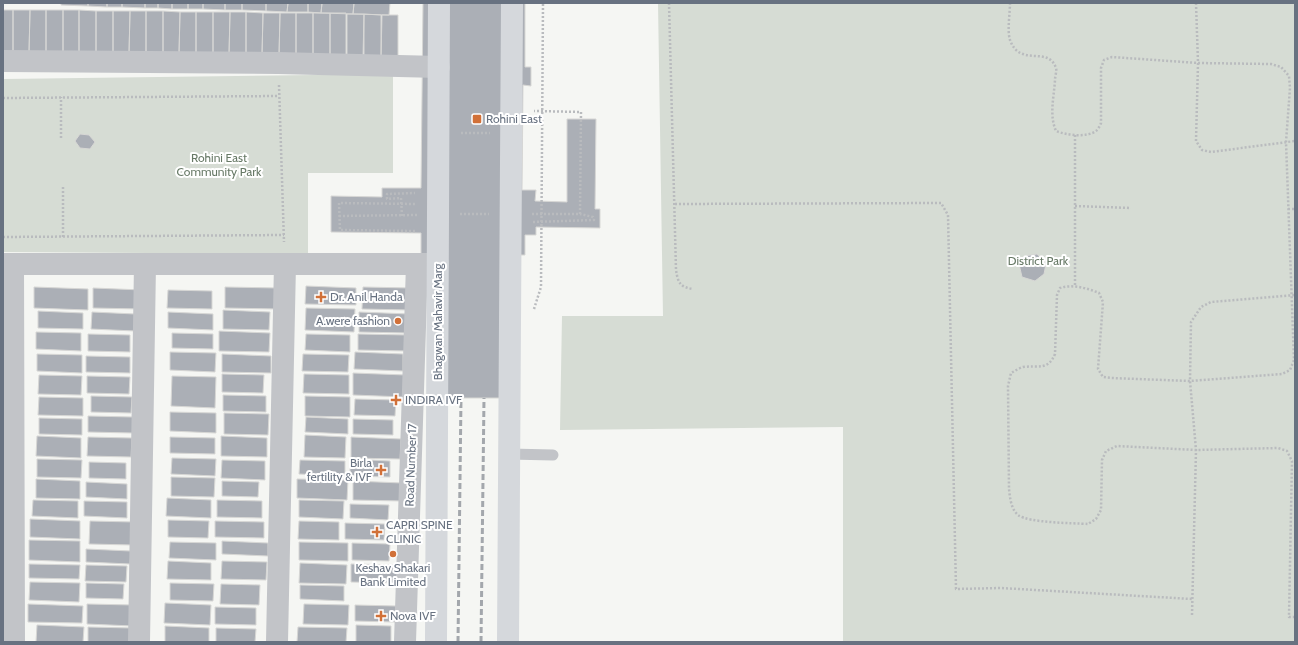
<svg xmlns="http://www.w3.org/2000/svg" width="1298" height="645" viewBox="0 0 1298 645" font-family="Cabin,sans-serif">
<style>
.green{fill:#d6dcd4}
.building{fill:#abafb6;stroke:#d7d7d5}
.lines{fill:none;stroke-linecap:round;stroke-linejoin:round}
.path{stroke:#b9bbbe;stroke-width:2.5;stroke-dasharray:2 2;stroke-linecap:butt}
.lane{stroke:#c2c4c8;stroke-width:11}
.street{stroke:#c2c4c8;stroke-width:22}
.secondary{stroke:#d5d8dc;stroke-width:22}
.rail{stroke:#a3a7ac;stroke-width:3;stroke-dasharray:6 3;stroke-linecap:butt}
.poi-dot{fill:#d17038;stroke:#fff;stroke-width:1.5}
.labels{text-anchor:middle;stroke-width:4;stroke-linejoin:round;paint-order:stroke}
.poi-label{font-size:12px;fill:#687281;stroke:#fff;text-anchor:start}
.park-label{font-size:12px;fill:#677966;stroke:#fff}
.street-label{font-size:12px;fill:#687281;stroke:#fff}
</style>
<rect width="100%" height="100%" fill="#f5f6f3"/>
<path class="green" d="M658 3H1295V642H843V427L560 430 562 316H663Z
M393 74V173H308V254L3 252V79Z"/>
<path class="building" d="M61 3H88V6L61 5Z
M88 3H107V7L88 6Z
M107 3H122V7H107Z
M122 3H145V8L122 7Z
M145 3H158V8H145Z
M158 3H172V9L158 8Z
M172 3H188V9H172Z
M188 3H203V9H188Z
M203 3H225V10L203 9Z
M225 3H242V10H225Z
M242 3H266V11L242 10Z
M266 3H288L287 12 266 11Z
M288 3H308V12H287Z
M308 3H322L321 13 308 12Z
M322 3H354L353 14 321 13Z
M354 3H390L389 15 353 14Z
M423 3H525V67H531V86L523 85 522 190H536L535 201 567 202V119H596L595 209H600V228L536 227V235H525V255H505L504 398H443L421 253V233L331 232V196L382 197V188H421Z
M3 10H13V53L3 52Z
M13 10H30L29 53H13Z
M30 10H46V53H29Z
M46 10H63V53H46Z
M63 10H79V53H63Z
M79 10 96 11V54L79 53Z
M96 11H113V54H96Z
M113 11H130L129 54H113Z
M130 11H146V54H129Z
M146 11H163V54H146Z
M163 11 180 12 179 54H163Z
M180 12H196V55L179 54Z
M196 12H213V55H196Z
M213 12H230L229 55H213Z
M230 12H246V55H229Z
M246 12 263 13 262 55H246Z
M263 13H280L279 56 262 55Z
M280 13H296V56H279Z
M296 13H313V56H296Z
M313 13H330V56H313Z
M330 13H346V56H330Z
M347 14H364L363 57H347Z
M364 14 381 15V57H364Z
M382 15H398V58H381Z
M80 134 89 135 95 142 90 149 80 148 75 141Z
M1037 254 1046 264 1044 274 1035 281 1022 277 1019 264 1025 256Z
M306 286 356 288V305L305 304Z
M34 287 88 289V310L34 308Z
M225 287 278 288 277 309 225 308Z
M363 287 410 288V310L362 309Z
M93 288 142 290 141 309 93 308Z
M168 290 212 291V309L167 308Z
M306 308 355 309 354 332 305 330Z
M223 310 270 312 269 330 223 329Z
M38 311 83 313V329L38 328Z
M92 312 135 314V331L91 329Z
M168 312 213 314V330L168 328Z
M359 312 409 314 408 333 359 332Z
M219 331 270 333 269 352 219 351Z
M36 332 81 333V351L36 349Z
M172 333 213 334V349L172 348Z
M88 334 130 335V352L88 351Z
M306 334 350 335V352L305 350Z
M358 334 407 335V351L358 350Z
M170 352 216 353 215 372 170 370Z
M355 352 403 354V371L354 369Z
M37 354 82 355V373L37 371Z
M222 354 271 356V373L222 372Z
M303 354 349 355 348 372 302 371Z
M86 356 130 357V373L86 372Z
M353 373 406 375 405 397 353 395Z
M222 374 264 375 263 393 222 392Z
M304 374 349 375V394L303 393Z
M39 375 82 376 81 395 38 394Z
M87 376 130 377 129 394 87 393Z
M172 376 216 377 215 408 171 406Z
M223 395 266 396V412L223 411Z
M91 396 132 397 131 413 91 412Z
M305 396 350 397V417L305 416Z
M39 397 83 398V416L38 415Z
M355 399 396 400 395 416 354 415Z
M170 412 216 413V433L170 431Z
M224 413 269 414 268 435 224 434Z
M88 416 133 417V433L88 432Z
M306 417 348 419V434L305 432Z
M39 418 82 419V435L39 434Z
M353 419 393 420V435L353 434Z
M305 435 346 437 345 458 304 457Z
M37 436 81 438V458L36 456Z
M221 436 267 438V457L221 456Z
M88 437 132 438 131 457 87 456Z
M170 437 215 438V454L170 453Z
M351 437 401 439 400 459 351 458Z
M172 458 216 459 215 476 171 474Z
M37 459 82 460 81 478 37 477Z
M350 459 390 461V477L350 476Z
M222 460 265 461V480L221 478Z
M300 460 345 461V476L299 474Z
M89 462 126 463V479L89 478Z
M171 477 215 478 214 497 171 496Z
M36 479 80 481V499L36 498Z
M297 479 348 480 347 500 297 498Z
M222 481 259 482 258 497 222 496Z
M353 481 402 483V501L353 500Z
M86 482 127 484V499L86 497Z
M167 498 211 500V518L166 516Z
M33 500 78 501V518L32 516Z
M217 500 262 501V518L217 517Z
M299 500 344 501 343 519 299 517Z
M84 501 127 502V518L84 516Z
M350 504 389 505 388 520 350 518Z
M30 519 80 521V539L30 537Z
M168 520 209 521 208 538 168 537Z
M90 521 134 522 133 545 89 544Z
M215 521 264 522V538L215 537Z
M299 521 339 522V540L298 539Z
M345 523 385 524 384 540 345 539Z
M29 540 80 541V562L29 560Z
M222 541 268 543V556L222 554Z
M170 542 216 543V560L169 558Z
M299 542 348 543V561L299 560Z
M352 543 390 544 389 561 352 560Z
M86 549 131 551 130 564 86 562Z
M168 561 211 563V580L167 579Z
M222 561 267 562 266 580 221 579Z
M300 563 347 565 346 584 299 583Z
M29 564 80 565 79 579 29 578Z
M351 564 399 565 398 583 351 582Z
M86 565 127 566 126 582 85 581Z
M30 582 80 583 79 602 29 600Z
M86 583 124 584 123 599 86 598Z
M170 583 214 584 213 601 170 600Z
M221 584 260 585 259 605 220 604Z
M300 585 344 586V601L300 599Z
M165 603 211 605 210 625 164 623Z
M28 604 83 606 82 623 28 622Z
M87 604 133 605V626L87 624Z
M304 604 349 605 348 625 303 624Z
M355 605 396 606 395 622 355 621Z
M215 607 256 608V625L215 624Z
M37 625 84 627 83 642H36Z
M356 625 391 626V642H356Z
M165 626 209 628V642H165Z
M88 627 132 628V642H88Z
M298 627 347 628 346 642H297Z
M216 628 256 629 255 642H216Z"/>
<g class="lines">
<path class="path" d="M669 3 676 270C678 283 680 287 693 289
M1010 3C1010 13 1007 31 1010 40 1020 68 1048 45 1056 68 1057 71 1055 76 1055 80 1054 97 1049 115 1056 131 1066 135 1086 138 1096 131 1098 129 1100 126 1101 123V68L1104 60 1112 57 1198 63 1271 64 1281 67 1289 76 1290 88 1286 142 1294 360 1290 370 1282 374 1190 381 1111 378 1103 377 1098 369 1103 302 1099 293C1087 288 1072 284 1060 288L1057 295 1055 354C1048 371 1038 365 1023 367 1019 368 1015 371 1011 373L1008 386 1009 489C1010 498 1011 509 1018 515 1029 523 1073 523 1088 524L1096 519 1101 510 1102 460 1106 451 1117 446 1196 450 1278 448 1287 451 1292 461 1289 617H1295
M1196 3 1198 63 1196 141 1202 150 1211 152 1295 141
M279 85 284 242
M3 98 279 96
M461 133H490
M1075 135V287
M61 138V97
M63 187V237
M675 204 941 203 948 215 956 589 1001 588 1192 599
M1075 206 1131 208
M1288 209H1295
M460 214H489
M532 214H580L581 112 534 111
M339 216 417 215
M402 216 401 198 387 199V194L415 193
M533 222 594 220 593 217 580 214
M415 231 340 230 339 203 416 204
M3 237 284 235
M534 309 541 287 543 3
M1192 615 1196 450 1190 381 1191 322 1201 307 1211 302 1295 295"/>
<path class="lane" d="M509 454 553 455"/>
<path class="street" d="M3 61 278 63 439 67
M3 264H438
M13 264 14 642
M139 642 145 264
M277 642 285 264
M405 642 417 264"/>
<path class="secondary" d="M436 642 439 3
M508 642 512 3"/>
<path class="rail" d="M458 642 461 398
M481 642 484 398"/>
</g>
<g class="poi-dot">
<rect x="472" y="114" width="10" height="10" rx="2"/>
<path d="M319 291h4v4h4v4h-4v4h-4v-4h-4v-4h4z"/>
<circle cx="398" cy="321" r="4"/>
<path d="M394 394h4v4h4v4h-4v4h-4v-4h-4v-4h4z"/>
<path d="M379 464h4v4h4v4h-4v4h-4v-4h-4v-4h4z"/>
<path d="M375 526h4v4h4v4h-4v4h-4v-4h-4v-4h4z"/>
<circle cx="393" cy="554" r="4"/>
<path d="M379 610h4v4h4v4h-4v4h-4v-4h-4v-4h4z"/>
</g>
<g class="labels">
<g class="poi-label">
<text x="486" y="123">Rohini East</text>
<text x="330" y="301">Dr. Anil Handa</text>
<text x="390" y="325" text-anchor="end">A.were fashion</text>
<text x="405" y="404">INDIRA IVF</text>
<text x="372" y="467" text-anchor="end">Birla<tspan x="372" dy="14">fertility &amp; IVF</tspan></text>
<text x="386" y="529">CAPRI SPINE<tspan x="386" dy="14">CLINIC</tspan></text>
<text x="393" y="572" text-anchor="middle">Keshav Shakari<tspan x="393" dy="14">Bank Limited</tspan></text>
<text x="390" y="620">Nova IVF</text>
</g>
<g class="park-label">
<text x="219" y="162">Rohini East<tspan x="219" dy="14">Community Park</tspan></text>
<text x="1038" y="265">District Park</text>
</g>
<g class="street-label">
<text transform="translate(438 322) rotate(-90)" y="4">Bhagwan Mahavir Marg</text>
<text transform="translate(411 465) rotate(-88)" y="4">Road Number 17</text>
</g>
</g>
<rect width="1298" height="645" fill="none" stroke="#687281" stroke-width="8"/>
</svg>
